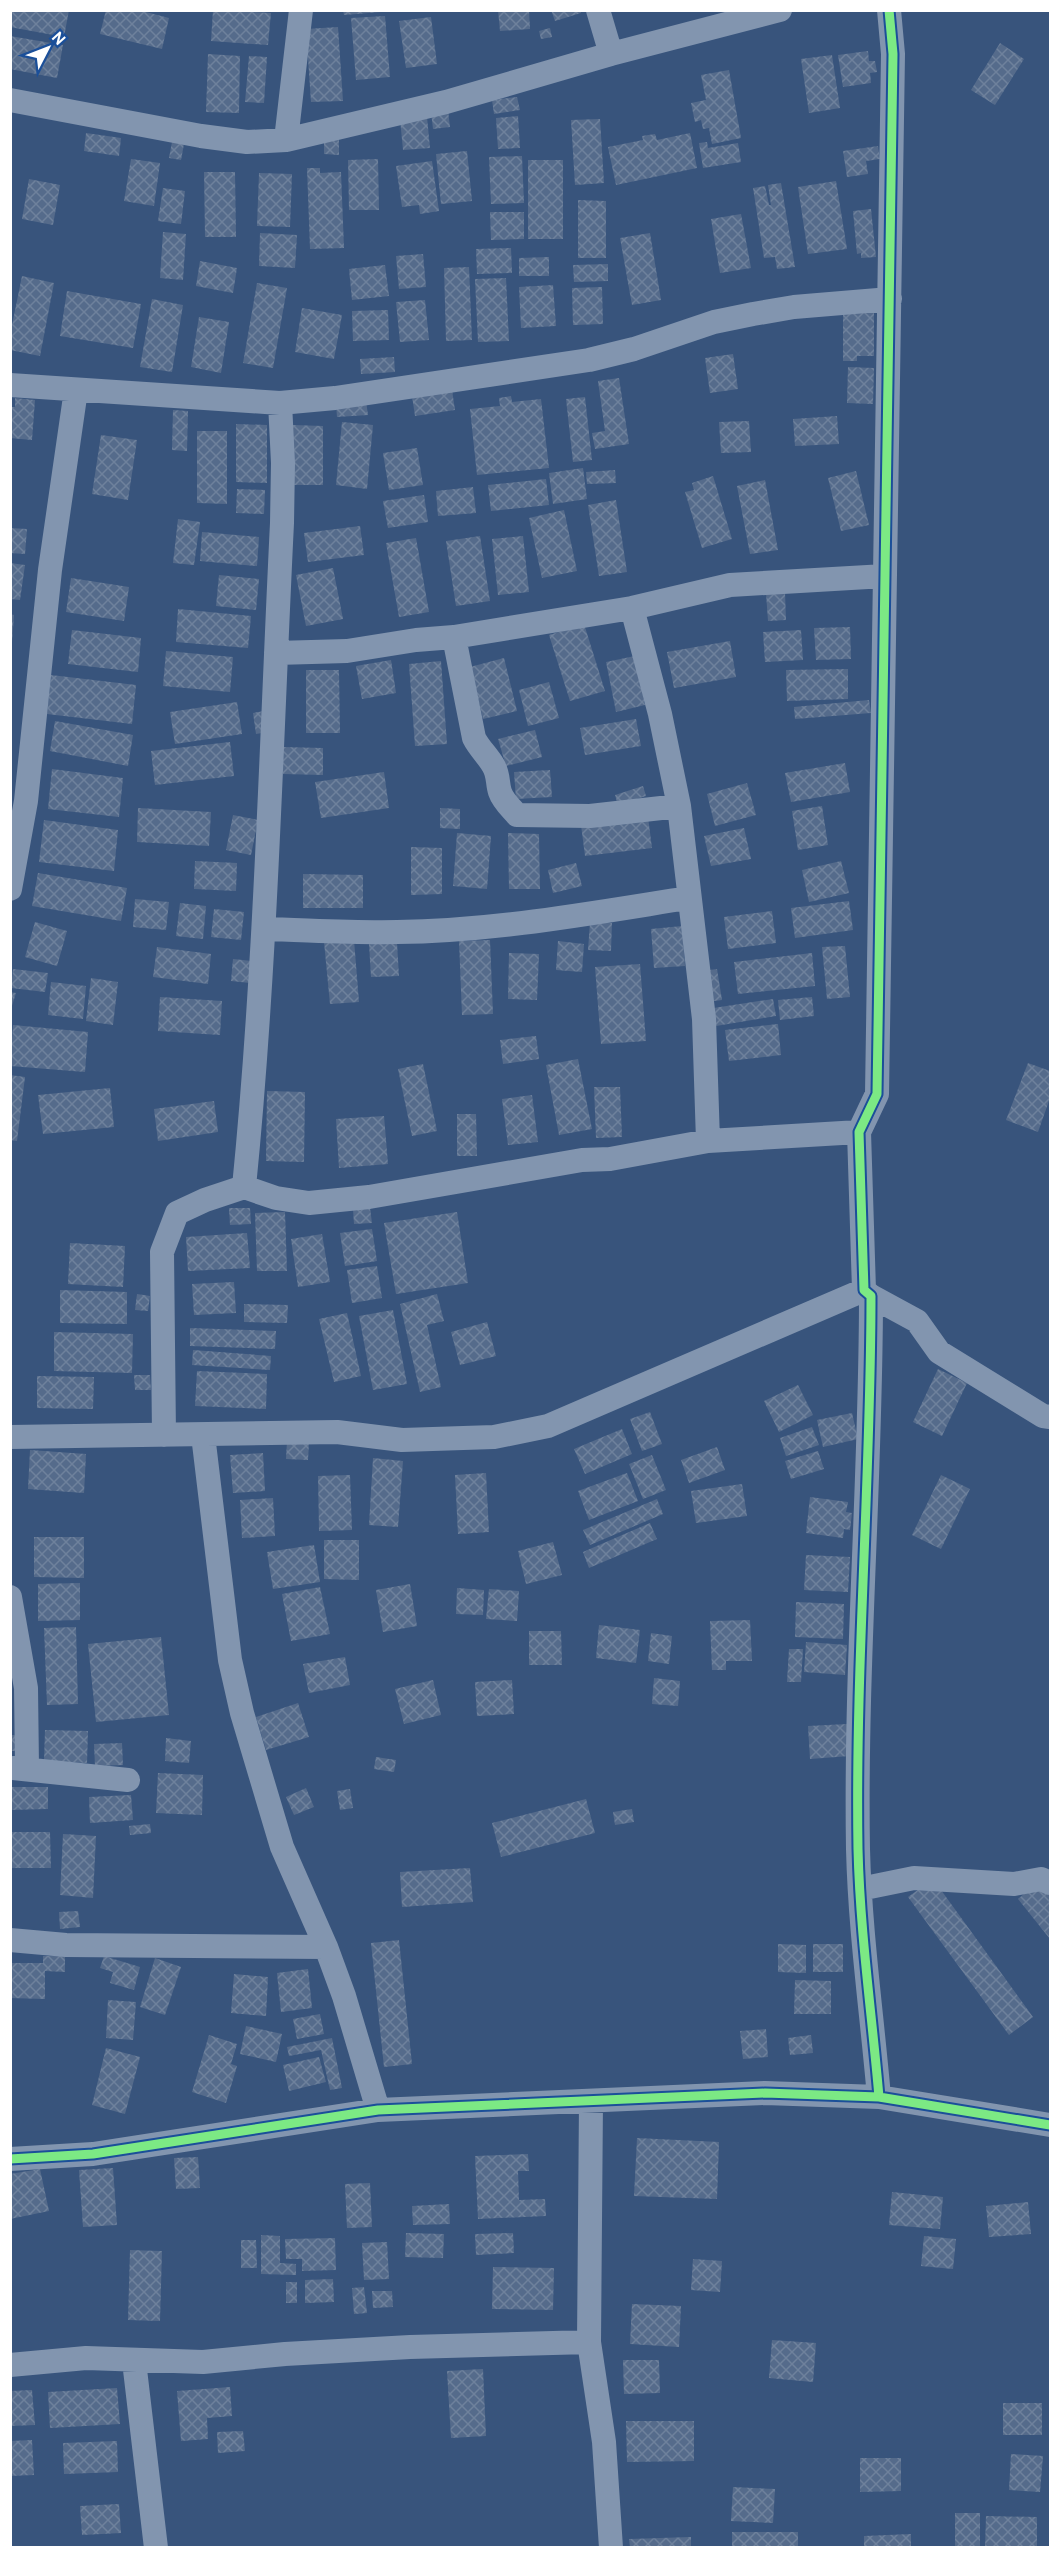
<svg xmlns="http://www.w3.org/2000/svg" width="1061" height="2558" viewBox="0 0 1061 2558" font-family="Overpass,sans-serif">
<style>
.building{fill:url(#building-cross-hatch)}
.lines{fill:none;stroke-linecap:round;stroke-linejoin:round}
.minor{stroke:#8295af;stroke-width:24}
.cycleway-casing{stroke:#1b4f99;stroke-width:13}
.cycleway{stroke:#7ce984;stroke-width:9}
</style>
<defs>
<pattern id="building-cross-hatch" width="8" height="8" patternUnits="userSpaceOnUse" patternTransform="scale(1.5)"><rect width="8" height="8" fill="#556b8b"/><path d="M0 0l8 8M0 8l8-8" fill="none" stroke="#6e819c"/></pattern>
</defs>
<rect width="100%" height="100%" fill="#38547c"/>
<path class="building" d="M10 10H69L64 37 10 27Z
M106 10H138L169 18 162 49 100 34Z
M213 10 271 13 268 45 211 41Z
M343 10H381V12L344 15Z
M498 10H529L530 29 500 31Z
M551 10H580L581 13 555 21Z
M385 16 390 77 356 80 351 18Z
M431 17 437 64 406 68 399 21Z
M338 27 343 101 311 102 306 29Z
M550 28 552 37 541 39 539 31Z
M10 36 63 45 57 78 10 69Z
M1000 43 1024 59 995 105 971 90Z
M868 51 869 61H875L877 72 870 73 871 83 843 87 838 55Z
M208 54 240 56 239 113 206 112Z
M832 55 840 108 809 113 801 59Z
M249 56 267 57 264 103 245 102Z
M729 70 741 138 712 144 709 128 703 129 701 120 695 122 691 103 706 100 701 75Z
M517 97 520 110 494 114 492 100Z
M448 110 450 127 433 129 431 112Z
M518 116 520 148 498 149 496 118Z
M427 117 430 148 403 150 400 119Z
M600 119 604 183 575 185 571 120Z
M86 133 121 138 119 156 84 151Z
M690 133 697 168 616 185 608 147 643 140 642 136 655 134 657 140Z
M324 138 339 139V155L324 154Z
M172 142 184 144 181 160 169 158Z
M707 142 708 148 738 143 741 162 703 168 699 143Z
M878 146 880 159 866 161 868 174 847 177 843 151Z
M467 151 472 201 441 204 436 154Z
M522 156 524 203 491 204 489 157Z
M131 159 160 163 154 206 124 201Z
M378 159 379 210H349L348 160Z
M528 160H563V239H528Z
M432 161 439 211 420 214 419 205 402 207 396 166Z
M307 168H320V173L341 172 344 248 310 249Z
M204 172H235L236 237H205Z
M259 173 292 174 290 227 257 226Z
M29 179 60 185 53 225 22 219Z
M836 181 847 249 808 254 798 187Z
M781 183 795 267 777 269 775 257 764 258 753 188 765 186 769 205H771L768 185Z
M163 188 185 191 181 224 158 221Z
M578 200 606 201V258H578Z
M871 209 876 257 861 258V253L857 254 853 211Z
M490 212H524V239L491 240Z
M741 214 751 268 720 273 711 219Z
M163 232 186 234 183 280 160 278Z
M260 233 297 235 295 268 259 266Z
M650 233 661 300 632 305 620 238Z
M511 248 512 273 477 274 476 249Z
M423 254 426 287 399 289 396 256Z
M549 257V276H519V258Z
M200 261 237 268 233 293 196 286Z
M608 264V281L574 282 573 265Z
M385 265 389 296 352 300 349 269Z
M469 267 472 340 446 341 444 268Z
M22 276 54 283 40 356 10 350V335Z
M506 278 509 341 478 342 475 279Z
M257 283 287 288 273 368 243 363Z
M553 285 556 326 521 328 519 287Z
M602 287 603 324 573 325 572 288Z
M67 291 141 304 133 348 60 336Z
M152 299 183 305 172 372 140 367Z
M425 300 429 340 400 342 396 302Z
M302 308 342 315 334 359 295 352Z
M388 310 389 340 353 341 352 311Z
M843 313H874V356H857V361H843Z
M199 317 229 322 221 373 191 367Z
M733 354 738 389 710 393 705 358Z
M394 357 395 372 361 374 360 359Z
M848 367 874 368 873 404 847 403Z
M619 378 629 444 595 449 592 433 605 431 598 381Z
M452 390 455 410 415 416 412 396Z
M511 396 512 402 541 399 549 468 477 475 470 409 500 406 499 398Z
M585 397 592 460 573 462 566 399Z
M15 398 35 400 32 440 10 438V407H15Z
M366 401 368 415 337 417 336 404Z
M173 410 188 411 187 451 172 450Z
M837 416 839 444 795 446 793 419Z
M749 421 751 452 721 453 719 422Z
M342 422 373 425 367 489 336 485Z
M236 424 267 425V483L236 482Z
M293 425 323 426V485H293Z
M197 431H227V504L197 503Z
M101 435 137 440 128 500 92 494Z
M417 448 423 485 389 490 383 453Z
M583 468 587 499 553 504 549 473Z
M615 470 616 483 587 484 586 472Z
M856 471 869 525 841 531 828 478Z
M713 476 732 539 702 548 685 492 694 490 692 483Z
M546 479 549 505 491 511 488 485Z
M765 480 778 550 750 554 737 486Z
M473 487 476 513 438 516 436 491Z
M237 489 265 490 264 514 236 513Z
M424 495 428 522 388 528 383 501Z
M616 500 627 572 599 576 588 505Z
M564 510 577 571 542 578 529 518Z
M178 519 200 522 194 565 173 563Z
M360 526 364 555 308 562 304 533Z
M10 528 27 529 25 554 10 553Z
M202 532 259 537 257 566 200 561Z
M480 536 490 601 456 606 446 541Z
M523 536 529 592 498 595 492 539Z
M416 538 429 612 399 617 386 543Z
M10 563 25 565 20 600 10 599Z
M333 568 343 619 306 626 296 575Z
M219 575 259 579 256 610 216 606Z
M71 578 129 587 124 621 66 612Z
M785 592 786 620 768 621 766 593Z
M178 609 251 616 248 648 176 642Z
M10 614 14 615 12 642H10Z
M584 624 605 691 570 701 549 635Z
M850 627 851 659 816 660 814 628Z
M72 630 141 638 138 672 68 664Z
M801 630 803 660 765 662 763 632Z
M730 641 736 677 674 688 667 652Z
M166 651 233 657 230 692 163 686Z
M635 656 645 705 616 712 606 662Z
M504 658 517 711 483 719 470 667Z
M391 660 396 693 362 699 356 666Z
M441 661 447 744 415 746 409 664Z
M848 669V699L787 701 786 670Z
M306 670H339L340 733H306Z
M51 675 136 685 132 724 47 714Z
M549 682 559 718 528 726 519 690Z
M869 700 871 713 795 719 794 707Z
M237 702 242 734 175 744 170 712Z
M264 711 268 732 256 734 253 713Z
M636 719 641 746 585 755 580 728Z
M55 721 133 735 128 766 50 751Z
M535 730 542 757 506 766 498 739Z
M230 742 234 776 155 785 151 751Z
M283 747 323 748V775L283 774Z
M845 763 850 792 791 802 785 773Z
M52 769 123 778 119 817 48 809Z
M550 770 552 797 516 799 514 772Z
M384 772 389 808 321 818 315 782Z
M747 783 756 815 715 826 707 794Z
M643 786 646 796 618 805 615 795Z
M822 806 828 845 798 850 792 811Z
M138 808 211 812 209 846 137 842Z
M440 808 460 809V829L440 828Z
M233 815 258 820 251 855 226 850Z
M648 817 652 848 585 856 581 825Z
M44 820 118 830 114 871 39 862Z
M744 828 751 859 711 866 704 836Z
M457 833 491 836 487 889 453 886Z
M508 833 539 834 540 889H509Z
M411 847 442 848V894L411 895Z
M195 861 237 863 236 891 194 889Z
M841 861 849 893 809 902 802 870Z
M576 863 582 886 553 893 548 870Z
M38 873 127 888 121 921 32 906Z
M303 874 363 875V908H303Z
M135 899 169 902 166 930 133 927Z
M849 901 853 930 795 938 791 908Z
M180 903 206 906 203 939 176 936Z
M214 909 244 912 241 940 211 937Z
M772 911 776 943 728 949 724 917Z
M35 922 67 931 57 966 25 957Z
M590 922 612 923 611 951 588 950Z
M682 926 685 966 654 968 651 929Z
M354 940 359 1002 330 1004 324 942Z
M490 940 493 1014 462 1015 459 941Z
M558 941 584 944 582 972 556 970Z
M397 943 399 976 371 977 369 944Z
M845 946 850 997 827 999 822 947Z
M157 947 211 954 208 984 153 977Z
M509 953 539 954 537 1000 508 999Z
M812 953 815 986 738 994 734 962Z
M233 959 252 961 250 983 231 981Z
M640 964 646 1041 601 1044 595 967Z
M13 969 48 973 45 992 11 988Z
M717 969 722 1000 707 1002 702 971Z
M91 978 118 982 113 1025 86 1021Z
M51 982 86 986 83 1019 48 1015Z
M10 992 16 993 11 1009H10Z
M160 997 222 1001 220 1035 158 1031Z
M812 997 814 1016 780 1020 778 1000Z
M773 999 776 1016 710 1027 707 1009Z
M778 1024 781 1055 729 1061 725 1030Z
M13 1025 88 1032 85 1072 10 1066Z
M536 1036 539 1059 503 1064 500 1040Z
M578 1059 592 1129 559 1135 546 1065Z
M1028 1063 1050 1071V1098L1038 1132 1006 1120Z
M423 1064 437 1131 412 1136 398 1069Z
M10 1075 25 1077 17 1141 10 1140Z
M594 1087H620L622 1137 596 1138Z
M110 1088 114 1127 43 1134 38 1095Z
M267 1091 305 1092 304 1162 266 1161Z
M532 1095 538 1142 508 1145 502 1099Z
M214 1101 218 1132 158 1141 154 1109Z
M457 1114H476L477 1156H457Z
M384 1116 388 1164 339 1168 336 1119Z
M229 1208H250L251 1224 230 1225Z
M370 1208 372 1223 354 1224 353 1209Z
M285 1212 287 1271H257L255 1213Z
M457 1212 468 1283 396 1294 384 1223Z
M372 1229 377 1261 345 1266 340 1233Z
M247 1233 250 1268 188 1271 186 1237Z
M322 1234 330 1282 298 1287 291 1239Z
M70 1243 125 1246 123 1287 68 1284Z
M377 1266 382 1298 352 1303 347 1270Z
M234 1282 236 1313 194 1315 192 1284Z
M60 1290 127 1292V1324L60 1323Z
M137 1294 150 1296 148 1311 135 1310Z
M437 1294 444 1321 427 1325 441 1387 420 1392 400 1304Z
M244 1304 288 1305 287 1323 244 1322Z
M393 1310 407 1384 373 1390 359 1316Z
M347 1313 361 1376 334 1382 319 1319Z
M487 1322 496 1356 460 1365 451 1332Z
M190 1328 276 1331 275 1349 190 1346Z
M54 1332 133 1334 132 1373 54 1371Z
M193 1350 271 1356 270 1370 192 1365Z
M938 1369 967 1383 942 1436 913 1422Z
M197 1371 267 1374 266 1409 195 1406Z
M134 1375H150L151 1390H135Z
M37 1376 94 1377 93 1409 37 1408Z
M798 1385 813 1415 779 1432 764 1401Z
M650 1412 662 1444 642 1451 630 1419Z
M852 1413 858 1439 823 1447 817 1420Z
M812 1427 819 1445 786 1456 780 1438Z
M622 1429 632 1454 585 1474 574 1449Z
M287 1441 309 1443 308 1460 286 1459Z
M717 1447 725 1470 689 1483 681 1460Z
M30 1450 86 1454 84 1493 28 1489Z
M818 1451 824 1469 791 1479 785 1461Z
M263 1453 265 1491 233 1493 230 1455Z
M652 1455 666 1490 643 1499 629 1464Z
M373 1458 403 1461 398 1527 369 1525Z
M486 1473 489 1532 458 1534 455 1475Z
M627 1473 638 1501 589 1520 578 1491Z
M350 1475 352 1530 319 1531 318 1476Z
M941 1475 970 1489 941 1549 912 1535Z
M742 1484 747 1516 696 1523 691 1491Z
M810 1497 848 1502 846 1512 852 1513 850 1530 844 1529 843 1538 806 1533Z
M273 1498 275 1536 242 1538 240 1500Z
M657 1499 663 1514 590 1545 583 1530Z
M650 1523 657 1539 589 1568 583 1552Z
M34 1537H84V1578L34 1577Z
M324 1540H359V1580L324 1579Z
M553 1542 562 1575 526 1584 518 1551Z
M314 1545 320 1582 273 1589 267 1552Z
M806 1555 850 1557 848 1592 804 1590Z
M80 1583V1620L38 1621V1584Z
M410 1584 417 1626 383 1632 376 1590Z
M320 1587 330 1634 291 1641 282 1594Z
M457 1588 484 1590 483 1615 456 1614Z
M489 1589 519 1591 517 1621 486 1619Z
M796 1602 844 1604 843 1639 795 1637Z
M750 1620 752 1661H726V1670H712L710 1621Z
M599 1625 640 1630 636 1663 596 1658Z
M76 1627 78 1704 47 1705 44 1628Z
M529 1631H561L562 1665H529Z
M651 1633 672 1636 669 1664 648 1661Z
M161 1637 169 1715 96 1722 88 1644Z
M806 1642 847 1645 845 1675 804 1672Z
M789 1649H803L801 1682H787Z
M345 1657 350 1685 309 1693 303 1664Z
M654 1678 680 1681 678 1706 652 1704Z
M433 1680 441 1715 404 1724 395 1689Z
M512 1680 514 1714 477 1716 475 1682Z
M298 1703 309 1737 266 1750 256 1717Z
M847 1724 850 1756 810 1759 808 1726Z
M45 1730 88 1731 87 1763 44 1761Z
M10 1735H15L17 1751H10Z
M166 1738 191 1741 189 1763 165 1761Z
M122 1743 123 1765 95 1766 94 1744Z
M376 1757 396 1760 394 1772 374 1769Z
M158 1773 203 1775 202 1815 156 1813Z
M10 1787H48V1809L10 1810Z
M306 1788 314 1807 294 1815 286 1797Z
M350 1789 353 1808 340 1810 337 1791Z
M131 1795 133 1820 90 1823 89 1797Z
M586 1799 595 1833 501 1857 492 1823Z
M632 1809 634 1822 615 1825 613 1812Z
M150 1824 151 1833 130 1835 129 1826Z
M10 1832H50L51 1868H10Z
M63 1834 96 1836 93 1898 60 1895Z
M470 1868 473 1902 402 1907 400 1872Z
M933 1879 1033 2017 1009 2035 908 1897Z
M1039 1881 1050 1895V1939L1018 1899Z
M78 1911 80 1927 60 1929 59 1912Z
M399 1940 412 2064 384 2067 371 1943Z
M778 1944 806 1945V1973L778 1972Z
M813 1944H843V1972H813Z
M43 1956H65V1972L45 1971V1999L10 1998V1963H43Z
M104 1956 140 1967 134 1990 110 1983 113 1972 100 1968Z
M155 1958 181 1967 165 2015 140 2007Z
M308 1969 312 2008 281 2012 277 1973Z
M234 1974 268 1977 266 2016 231 2013Z
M795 1980 831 1981V2014H794Z
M108 2000 136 2002 133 2040 106 2038Z
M320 2014 324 2034 297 2039 293 2019Z
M246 2026 282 2034 276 2062 240 2054Z
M766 2029 768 2057 743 2059 740 2031Z
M209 2035 237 2044 231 2064 237 2066 226 2103 192 2092Z
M811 2035 813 2053 790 2055 788 2038Z
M332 2038 342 2088 330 2090 321 2050 289 2056 287 2047Z
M106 2048 140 2057 125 2114 92 2105Z
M319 2057 326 2082 289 2091 283 2065Z
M637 2138 719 2142 717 2199 634 2196Z
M528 2154 529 2171H518L519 2200 545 2199 546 2216 478 2219 475 2156Z
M198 2157 200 2188 176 2189 174 2158Z
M113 2168 117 2225 83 2227 79 2170Z
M40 2169 49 2211 10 2219V2174Z
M370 2183 372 2227 347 2228 345 2184Z
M892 2192 943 2197 940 2229 889 2225Z
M1028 2202 1031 2234 989 2237 986 2206Z
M449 2204 450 2224 413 2225 412 2206Z
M406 2233 444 2234 443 2258 405 2257Z
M513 2233 514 2253 476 2255 475 2234Z
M261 2235 280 2236V2263L296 2264V2275L261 2274Z
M924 2236 956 2239 953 2269 921 2266Z
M335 2238 336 2270 302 2271V2259H286L285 2239Z
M241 2240H256L257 2268H241Z
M387 2242 389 2279 364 2280 362 2243Z
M130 2250 162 2251 160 2321 128 2320Z
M693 2259 722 2261 720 2292 691 2290Z
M493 2267 554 2268 553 2310 492 2309Z
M333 2279 334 2302 305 2303V2280Z
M286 2282H297V2303H286Z
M364 2287 367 2313 354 2314 352 2288Z
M372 2291H392L393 2307 373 2308Z
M632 2304 681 2306 679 2347 630 2344Z
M772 2340 816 2343 813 2382 769 2378Z
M623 2360H659L660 2393 624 2394Z
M483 2369 486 2436 451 2438 447 2371Z
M230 2387 232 2416 207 2418 208 2439 181 2441 177 2391Z
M117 2388 120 2424 50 2428 48 2392Z
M32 2390 35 2425 10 2426V2391Z
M1003 2403H1042V2435H1003Z
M626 2421H694V2461L627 2462Z
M243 2431 245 2451 218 2453 217 2432Z
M32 2440 34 2475 10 2476V2441Z
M117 2441 118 2472 64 2474 63 2443Z
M1011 2454 1043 2456 1040 2492 1009 2490Z
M860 2458H901V2491L860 2492Z
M733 2487 775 2489 773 2523 731 2521Z
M119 2504 121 2533 82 2535 80 2506Z
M955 2513H980V2548H955Z
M986 2516 1037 2517V2548H985Z
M732 2532H798V2548H732Z
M911 2534V2548H864V2536Z
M691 2537V2548H630L629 2539Z"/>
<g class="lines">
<path class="minor" d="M598 10 611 54
M10 100 201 136 247 142 286 140 446 102 611 54 780 10
M286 140 301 10
M10 385 280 403 335 398 589 360 634 349 714 322 753 314 794 307 890 299
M632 608 660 714 679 806 704 1019 708 1141
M454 637 474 738C479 748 487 755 493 765 499 774 497 783 500 792 503 801 511 808 517 815L590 816 679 806
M276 653 347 651 416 640 454 637 632 608 730 585 885 576
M10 889 26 801 50 570 76 390
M264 929C308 930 352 933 397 932 494 931 592 913 688 898
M244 1187C266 967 271 744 282 523L283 463 280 403
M871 1296 917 1321 939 1352 1043 1416 1050 1417
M164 1435 162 1252 177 1213 205 1200 244 1187 276 1198 309 1203 369 1197 582 1160 610 1159 708 1141 859 1132
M203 1435 230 1660 242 1713 282 1847 326 1947 344 1996 378 2110
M10 1437 337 1432 402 1440 494 1437 548 1426 864 1290
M10 1597 26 1688 27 1767
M13 1768 128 1780
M860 1889 914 1878 1014 1884 1041 1879 1050 1883
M10 1940 66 1945 326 1947
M879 2097C872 2015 860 1932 858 1849 855 1665 871 1480 871 1296L864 1290 859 1132 877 1094 893 54 889 10
M591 2101 589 2342 604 2442 611 2548
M10 2159 93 2154 378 2110 765 2093 879 2097 1050 2125
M134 2361 156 2548
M10 2365 86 2358 203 2362 285 2354 410 2347 589 2342"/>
<g class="cycleway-casing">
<path id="cycleway" d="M879 2097C872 2015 860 1932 858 1849 855 1665 871 1480 871 1296L864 1290 859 1132 877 1094 893 54 889 10
M10 2159 93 2154 378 2110 765 2093 879 2097 1050 2125"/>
</g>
<use href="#cycleway" class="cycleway"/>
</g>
<rect width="1061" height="2558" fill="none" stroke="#ffffff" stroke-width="24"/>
<g transform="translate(48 48) rotate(48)" stroke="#1b4f99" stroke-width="4.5" paint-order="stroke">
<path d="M0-4.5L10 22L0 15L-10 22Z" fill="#ffffff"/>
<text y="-9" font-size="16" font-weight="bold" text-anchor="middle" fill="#ffffff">N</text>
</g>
</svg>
